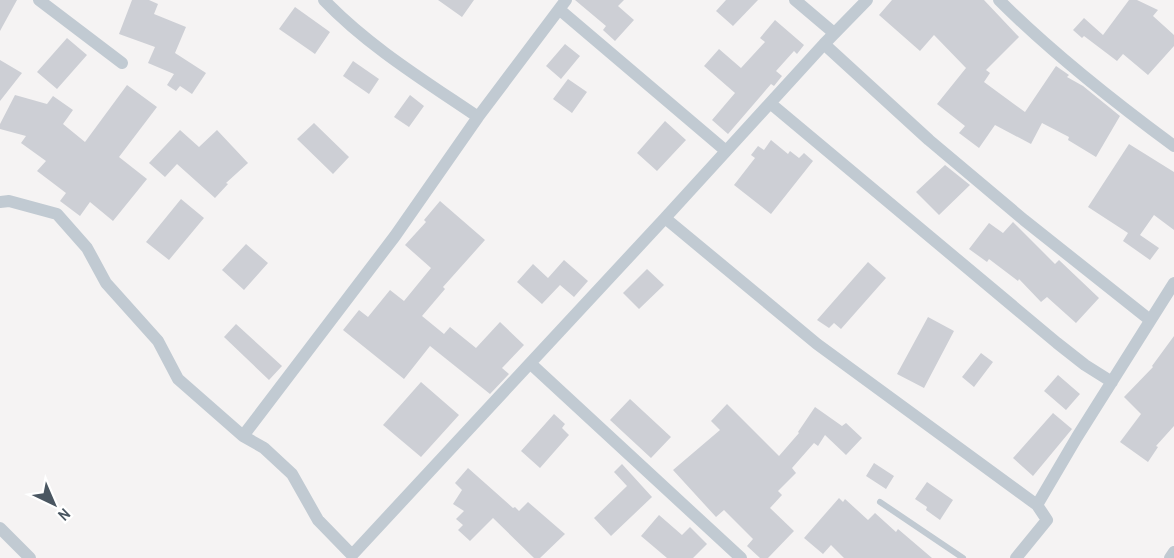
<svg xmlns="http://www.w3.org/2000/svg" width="1174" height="558" viewBox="0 0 1174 558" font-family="'Archivo Narrow',sans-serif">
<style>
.building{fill:#cdcfd5}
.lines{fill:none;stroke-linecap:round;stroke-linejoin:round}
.lane{stroke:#c1cad2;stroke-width:6}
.street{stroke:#c1cad2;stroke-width:12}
</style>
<rect width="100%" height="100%" fill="#f5f3f3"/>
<path class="building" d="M0 0H17L0 31Z
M132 0H149L158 4 154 14 186 27 175 53 206 73 192 94 180 86 176 91 167 85 174 74 148 63 155 47 119 34Z
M438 0H474L462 17Z
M575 0H624L618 6 634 20 615 41 603 30 606 26Z
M726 0H758L733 26 716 11Z
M892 0H984L1019 37 986 70 990 73 984 82 1025 112 1056 66 1069 75 1067 77 1083 86 1120 116 1096 157 1068 140 1069 137 1042 123 1031 144 995 125 979 148 959 133 965 126 937 104 966 68 934 35 920 51 879 15Z
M1129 0H1137L1158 10 1153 16 1174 35V46L1148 75 1123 54 1117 61 1084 36 1082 38 1073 30 1084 18 1103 35Z
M295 7 330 32 315 54 279 29Z
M775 20 804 45 797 54 794 51 776 71 782 76 774 86 771 84 728 134 712 120 735 93 704 66 719 49 741 68 765 42 760 38Z
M67 38 87 55 57 89 37 72Z
M565 44 580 56 561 79 546 66Z
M0 60 22 73 0 101Z
M353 61 379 79 369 94 343 76Z
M568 79 587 92 572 113 553 99Z
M127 85 157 107 119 157 147 179 113 221 90 202 80 216 60 201 66 193 37 171 46 161 21 143 26 136 0 129V124L15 95 47 104 53 96 73 110 63 124 85 142Z
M410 95 424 106 409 127 394 117Z
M665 121 686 140 657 171 637 153Z
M314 123 349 157 333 174 297 139Z
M180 130 199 147 217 130 248 163 226 183 228 184 215 198 177 164 165 177 149 163Z
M771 140 788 154 790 151 799 158 804 153 813 161 771 214 734 185 755 158 751 155 758 146 764 150Z
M1129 144 1174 172V230L1154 215 1140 235 1159 248 1150 260 1123 241 1128 233 1088 207Z
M945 165 970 185 939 215 916 192Z
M181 199 204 218 169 260 146 242Z
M440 201 485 240 443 287 445 289 422 316 444 334 450 327 476 348 500 322 524 345 502 368 509 374 490 394 430 346 404 379 343 330 359 310 368 317 390 290 404 301 431 268 405 245 426 222 424 220Z
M1013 222 1055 264 1059 260 1099 298 1076 323 1047 297 1041 302 1019 279 1018 281 989 259 987 262 969 249 989 223 1003 233Z
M246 244 268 263 244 290 222 270Z
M564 260 588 281 574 297 560 285 542 304 517 282 533 264 548 278Z
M868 262 886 278 841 329 834 323 829 328 817 320Z
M647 269 664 285 639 309 623 293Z
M928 317 954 331 924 388 897 374Z
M236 324 282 366 269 380 224 337Z
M1174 336V426L1156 446 1158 447 1148 462 1120 442 1141 414 1124 397 1153 367 1152 366Z
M981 353 993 362 974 387 962 377Z
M1058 375 1080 394 1066 410 1044 391Z
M421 382 459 415 421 457 383 425Z
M630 399 671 437 651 458 610 420Z
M727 404 779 456 799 433 798 432 815 407 842 426 846 423 862 438 846 455 825 435 818 446 814 443 792 468 796 473 778 491 782 495 770 508 794 531 768 558H760L747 546 753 539 724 510 716 517 673 470 720 430 711 421Z
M1053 413 1072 429 1033 476 1013 458Z
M554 414 565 424 562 428 569 435 540 468 521 451Z
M874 463 894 476 886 489 866 476Z
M622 464 652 497 611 536 594 518 627 486 614 472Z
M468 468 513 508 515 507 519 511 528 502 565 534 540 558H534L493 518 470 541 458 530 463 525 456 519 464 511 453 504 462 490 455 483Z
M927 482 953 500 940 520 926 510 927 507 915 499Z
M839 498 843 502 845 499 868 520 875 513 896 532 898 529 932 558H844L831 545 823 554 804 538Z
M659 515 682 535 690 527 707 544 693 558H667L641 536Z"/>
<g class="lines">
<path class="lane" d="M880 502 963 558"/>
<path class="street" d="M39 0 122 63
M324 0C368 46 425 81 478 117
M566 0 478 117 395 236 243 436 264 448 292 474 318 520 352 555 665 218
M795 0 834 33
M867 0 824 44 665 218 817 344 1037 505 1047 520 1016 558
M999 0C1053 54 1113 101 1174 146
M560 10 726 151
M824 44 929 140 1024 220 1150 320
M770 103 1057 343 1085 365 1112 382
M0 202 9 201 57 214 87 248 106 283 158 341 178 379 243 436
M531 364 741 558
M1037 505 1077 437 1174 283
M0 528 30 558
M1170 558 1174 552"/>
</g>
<g transform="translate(54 504) rotate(136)" stroke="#ffffff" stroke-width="4.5" paint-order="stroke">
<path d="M0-4.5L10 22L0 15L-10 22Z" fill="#4a5661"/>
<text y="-9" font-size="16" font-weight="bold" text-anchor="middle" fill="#4a5661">N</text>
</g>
</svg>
